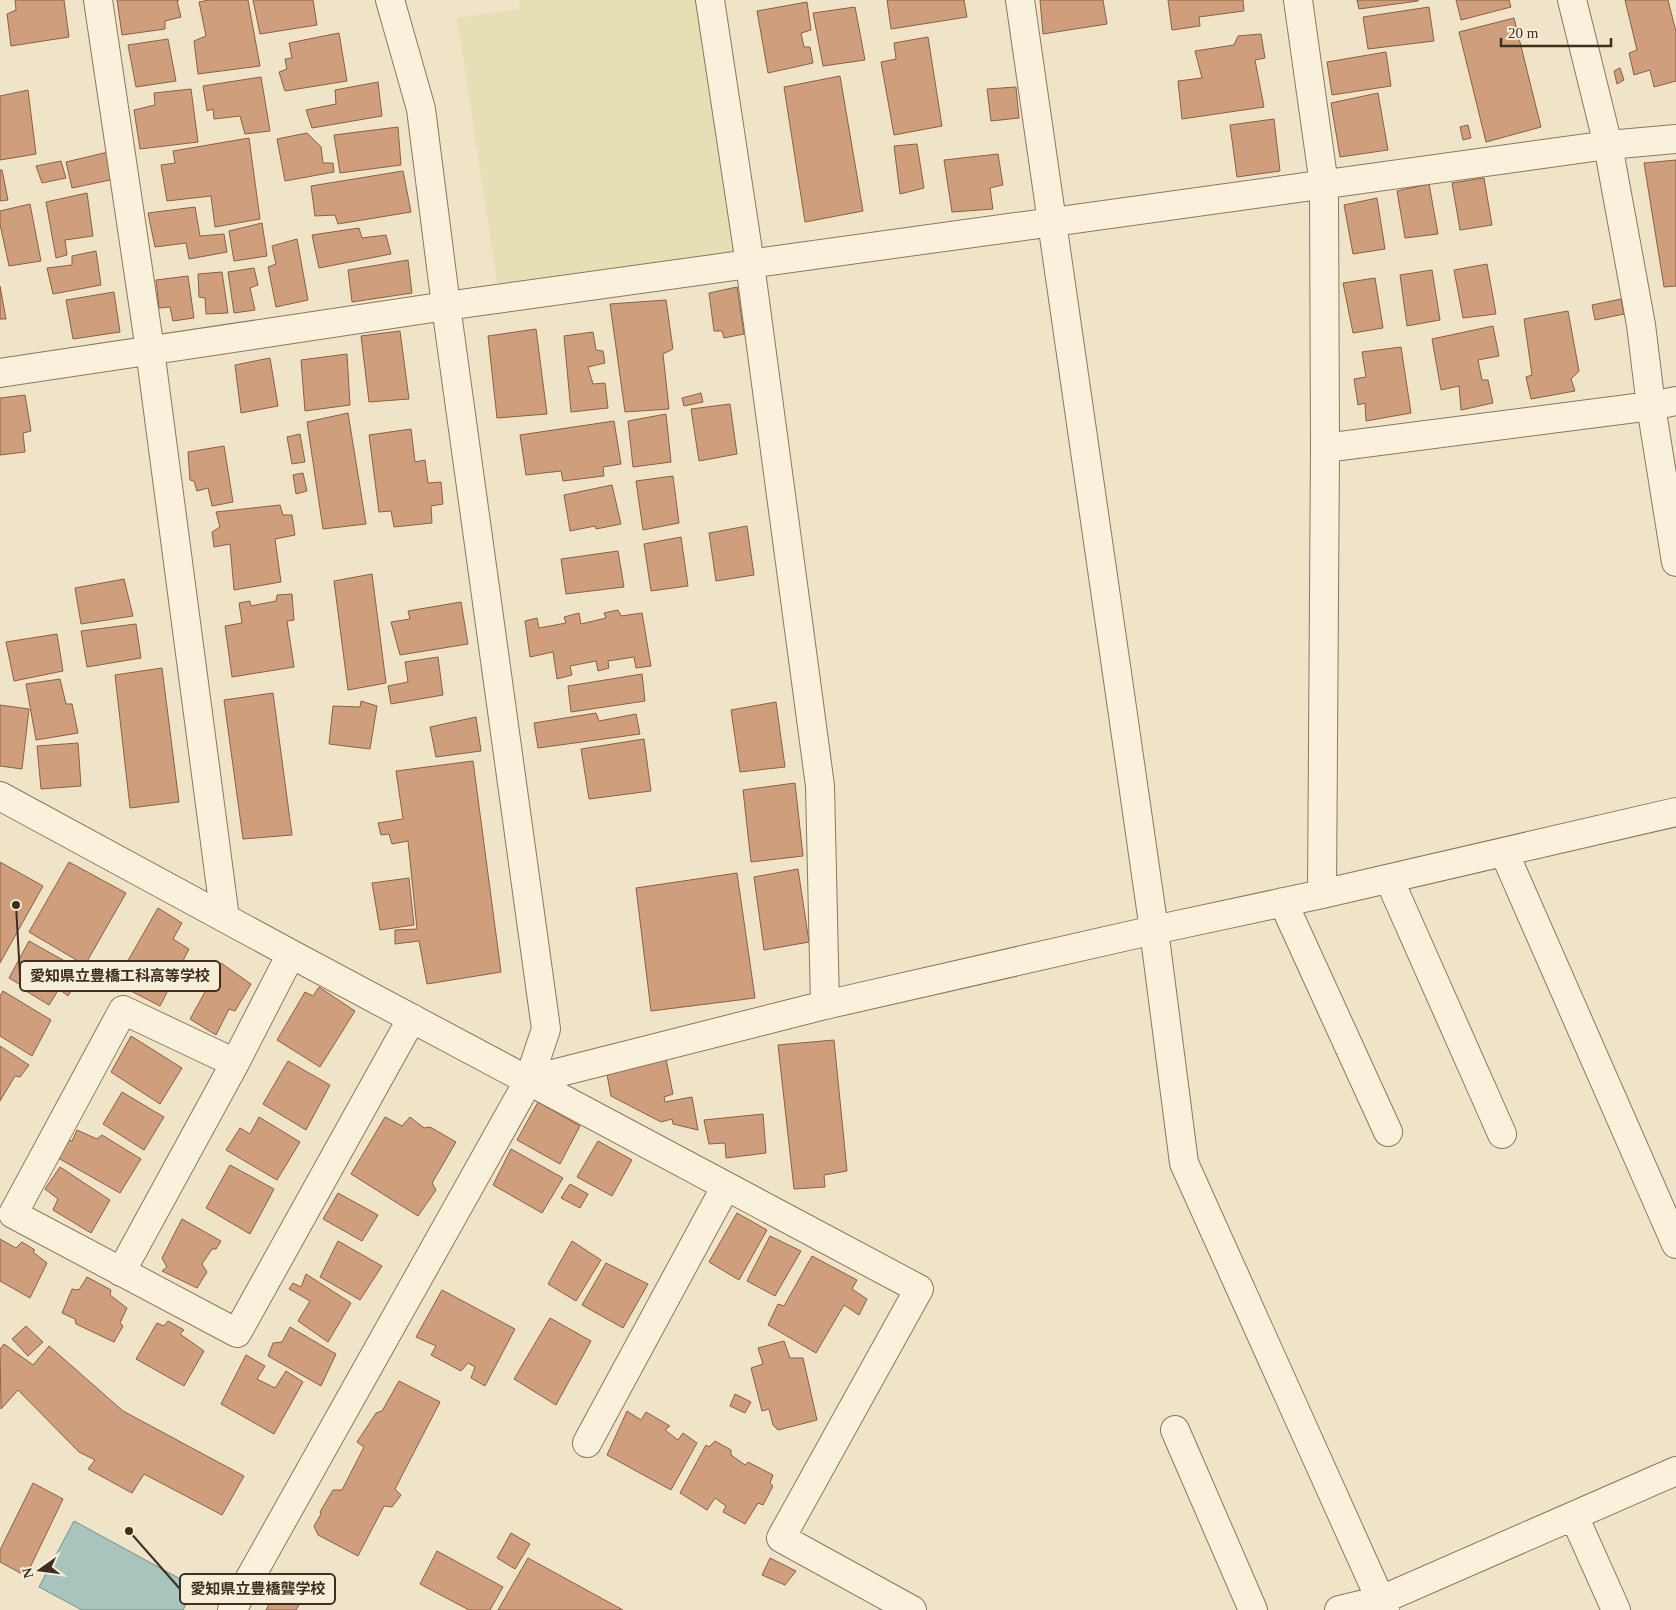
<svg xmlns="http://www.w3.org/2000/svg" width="1676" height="1610" viewBox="0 0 1676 1610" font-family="'Times New Roman','Noto Sans JP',serif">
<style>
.farmland{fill:#e6deb5}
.water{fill:#a9c4bc;stroke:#6f938a}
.building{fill:#cf9f7d;stroke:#8d5f41}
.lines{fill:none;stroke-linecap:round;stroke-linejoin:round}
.minor-casing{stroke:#8d765c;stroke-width:30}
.minor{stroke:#faf1dc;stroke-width:28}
.leader{fill:none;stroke:#3d2e20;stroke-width:2}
.callout-dot{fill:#3d2e20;stroke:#f7eed8;stroke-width:2}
.callout{fill:#f7eed8;stroke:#3d2e20;stroke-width:2}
.callout-label{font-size:15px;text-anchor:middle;font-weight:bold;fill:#3d2e20}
</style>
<rect width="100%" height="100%" fill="#f0e4c8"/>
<path class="farmland" d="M519 0H700L738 259 499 295 457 18 520 9Z"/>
<path class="water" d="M74 1521 195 1587 183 1610H82L39 1587Z"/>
<path class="building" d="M15 0H64L69 37 11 46 7 14 16 10Z
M117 0H179L177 1 181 17 165 21V29L122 35Z
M209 0H248L260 66 198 74 194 41 206 36 199 2Z
M253 0H313L317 25 260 34Z
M887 0H964L967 17 891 29Z
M1040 0H1103L1107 24 1043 34Z
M1168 0H1243L1244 11 1199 17 1200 26 1172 30Z
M1357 0H1418V1L1359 9Z
M1456 0H1509L1511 7 1461 20Z
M1625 0H1668L1676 32V81L1654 87 1650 70 1634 75 1629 53 1637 50Z
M807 2 811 30 801 33 804 47H810L813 63 768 73 757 11Z
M855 7 865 60 823 66 813 13Z
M1429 7 1434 41 1368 49 1363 17Z
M1514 18 1541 127 1486 142 1459 32Z
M339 33 347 81 285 91 279 72 287 69 285 59 292 58 289 43Z
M1261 34 1265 58 1255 60 1264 107 1182 119 1178 81 1202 78 1195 51 1234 45 1238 36Z
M928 37 942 126 894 135 881 62 896 59 894 43Z
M168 39 176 81 136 87 128 45Z
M1386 52 1391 86 1332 95 1327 62Z
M1620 68 1624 80 1617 84 1614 71Z
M840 76 863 211 805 222 784 87Z
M261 77 270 131 245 134 240 116 214 119 213 109 207 111 203 86Z
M378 82 382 116 312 128 306 110 336 104 335 90Z
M1016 87 1019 118 991 121 987 89Z
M191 89 198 142 140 149 134 110 155 105 154 93Z
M28 90 36 154 0 160V96Z
M1378 93 1388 150 1340 157 1331 103Z
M1274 119 1280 171 1237 177 1230 125Z
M1468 125 1471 138 1463 140 1460 127Z
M398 127 401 165 340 173 334 135Z
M307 133 321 147 323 163H333L334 172 285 181 277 139Z
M249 138 260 219 215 227 211 196 167 201 161 165 175 163 173 151Z
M917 144 924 188 900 194 894 146Z
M108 152 115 179 72 188 66 162Z
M998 154 1003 185 990 188 993 209 952 212 944 160Z
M1676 160V286L1664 287 1644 163Z
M61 161 66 178 42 183 36 166Z
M0 170H2L8 200 0 201Z
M403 171 411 212 338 224 335 215 315 216 311 186Z
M1484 178 1492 225 1460 230 1452 183Z
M1429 184 1438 234 1405 238 1397 191Z
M87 193 93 236 65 240 67 255 56 258 46 202Z
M1377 198 1385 249 1353 254 1344 205Z
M30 204 41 261 9 266 0 224V211Z
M195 207 200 236 224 234 227 252 189 259 186 243 155 247 148 213Z
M262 223 267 256 234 261 229 231Z
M359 228 362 238 386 235 391 254 319 268 312 235Z
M297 239 308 300 276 307 268 267 276 264 272 246Z
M96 251 101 285 53 294 47 268 72 265V256Z
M408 260 412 293 352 302 348 270Z
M1487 264 1496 314 1463 318 1454 270Z
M254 268 258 285 250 288 255 310 234 313 228 272Z
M1432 270 1440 320 1407 326 1400 275Z
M222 272 228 313 206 314 205 298 199 297 198 274Z
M188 276 194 318 173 321 170 307 159 308 156 280Z
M1375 278 1383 328 1353 333 1343 283Z
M0 286 6 319H0Z
M737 287 744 334 724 338 722 331H714L709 293Z
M114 292 120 332 73 339 66 300Z
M1621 299 1624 314 1595 320 1592 305Z
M666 300 673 349 663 354 669 409 625 412 610 304Z
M1568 311 1579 371 1571 379 1575 391 1531 399 1526 377 1532 375 1524 319Z
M1493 326 1499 356 1478 360 1482 380H1488L1493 403 1461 410 1459 386 1441 390 1432 339Z
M536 329 547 414 497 418 488 336Z
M400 331 409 399 369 402 361 336Z
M593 332 596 350 603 351 605 363 588 367 593 384 605 383 608 408 571 412 564 336Z
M1401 347 1411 413 1366 421 1365 403 1358 405 1354 379 1366 377 1362 352Z
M347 354 350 405 305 411 301 360Z
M270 358 278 406 241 413 235 365Z
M701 393 703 402 684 406 682 398Z
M25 395 31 431 23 433 25 452 0 455V398Z
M730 404 737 454 699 461 691 409Z
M348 413 366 524 323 529 307 422Z
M666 414 671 462 633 467 628 421Z
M614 421 621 464 603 467 604 476 563 481 561 471 526 475 520 435Z
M411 429 415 462 425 460 428 483 441 482 443 504 431 506 432 523 394 527 391 511 379 512 369 435Z
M300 434 305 462 292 464 287 437Z
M224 446 233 502 212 506 208 488 197 491 194 481 190 480 188 452Z
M303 473 307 491 296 494 293 475Z
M673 476 679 523 643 530 636 481Z
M612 485 621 524 596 529 595 526 570 531 564 495Z
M280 505 283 515H292L295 535 275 539 281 582 234 590 230 544 214 547 212 532 220 527 216 512Z
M747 526 754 575 716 581 709 533Z
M681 537 688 586 651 591 644 544Z
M618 551 624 587 566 594 561 559Z
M372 574 386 683 348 690 334 581Z
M124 579 133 616 81 624 75 588Z
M292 594 294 620 287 621 294 667 232 677 225 626 242 623 239 603 250 601 251 606 276 601 277 595Z
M461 602 468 644 400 655 391 622 410 619 408 611Z
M618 610 621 616 642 613 651 666 636 668 634 657 608 661 609 668 598 671 596 661 570 666 572 675 557 679 553 652 530 657 525 621 537 618 539 628 566 623 564 617 579 613 581 624 606 618 604 613Z
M136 624 141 658 87 667 81 631Z
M57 634 63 671 14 681 6 642Z
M438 657 443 695 391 704 388 686 408 682 405 662Z
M162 668 179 802 130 808 115 675Z
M642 674 645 701 571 712 568 686Z
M60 679 66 704H72L78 733 36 740 26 684Z
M273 693 292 835 243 839 224 700Z
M361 701 377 706 370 749 329 744 333 706 360 707Z
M776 702 785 767 740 772 731 710Z
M0 705 29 709 22 769 0 766Z
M596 713 599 721 636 714 640 734 538 748 534 723Z
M476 717 481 751 436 757 430 727Z
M644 739 651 791 589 799 581 749Z
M78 743 81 786 41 789 37 746Z
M473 761 501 972 427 984 419 941 395 944V930L417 929 408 841 392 844 389 834 381 835 378 823 403 819 396 771Z
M795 783 803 856 751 862 743 790Z
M0 862 43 886 0 963Z
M69 862 126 893 85 965 29 932Z
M798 869 809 942 764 950 754 877Z
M737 873 755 998 651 1011 636 888Z
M409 878 414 925 380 930 372 883Z
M158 908 182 923 173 939 189 949 160 1006 129 990 130 985 118 978Z
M29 941 70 964 67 970 78 979 68 996 59 989 49 1005 26 991V988L9 978Z
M221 963 251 984 235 1011 229 1009 216 1035 190 1019Z
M319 987 355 1011 320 1067 277 1040 305 992 313 996Z
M3 991 51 1020 32 1056 0 1036V996Z
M131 1036 182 1068 160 1104 111 1072Z
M834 1040 847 1171 824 1175 825 1187 794 1189 778 1045Z
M0 1046 29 1065 20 1077 15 1076 0 1101Z
M665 1054 673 1094 664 1097 665 1102 692 1097 698 1130 673 1124 672 1119 661 1122 611 1096 606 1069Z
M288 1061 330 1085 306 1130 263 1104Z
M122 1092 164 1117 144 1150 103 1124Z
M538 1102 580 1126 560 1164 517 1140Z
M763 1114 766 1153 726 1158 725 1143 709 1144 704 1120Z
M259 1117 300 1142 277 1180 226 1150 240 1128 250 1134Z
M385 1117 402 1126 410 1117 424 1128 430 1127 456 1142 432 1183 436 1190 418 1216 351 1174Z
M77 1130 97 1139 102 1135 141 1159 120 1193 58 1158 68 1140 72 1141Z
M598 1141 632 1160 612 1196 577 1177Z
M511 1149 563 1178 542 1213 493 1185Z
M230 1165 274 1189 250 1234 206 1208Z
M60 1167 110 1200 91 1233 53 1210 58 1199 45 1189Z
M570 1184 588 1194 580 1208 561 1198Z
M338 1193 378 1215 362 1241 323 1219Z
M737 1213 767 1230 739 1280 709 1262Z
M182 1219 221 1241 216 1249H212L202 1264 207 1272 197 1288 162 1271 167 1267 162 1258Z
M770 1236 801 1251 775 1296 747 1281Z
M0 1239 16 1248 22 1242 35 1250 33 1252 47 1263 30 1298 0 1281Z
M338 1241 382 1266 360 1300 320 1277Z
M572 1241 601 1260 576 1301 548 1284Z
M812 1256 857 1280 852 1289 867 1299 859 1315 844 1305 816 1353 768 1325 778 1304 784 1306Z
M606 1263 648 1284 623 1328 582 1305Z
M306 1274 351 1303 328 1342 298 1321 310 1301 289 1289 293 1283 301 1287Z
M87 1277 111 1290 110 1295 127 1308 120 1323 123 1326 114 1342 76 1324 75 1319 62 1313 72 1289 79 1290Z
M442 1290 515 1329 485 1386 471 1378 475 1367 468 1363 461 1371 431 1355 436 1346 416 1337Z
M550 1318 591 1341 556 1405 514 1379Z
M168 1321 184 1330 180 1334 204 1351 184 1386 136 1359 157 1323 164 1326Z
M26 1326 43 1342 28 1356 12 1339Z
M290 1327 336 1354 321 1386 268 1356 273 1343 282 1342Z
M784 1341 790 1358H803L817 1420 778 1430 773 1425 769 1409 762 1411 751 1368 763 1364 758 1348Z
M4 1344 33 1365 49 1346 123 1411 244 1476 222 1515 144 1474 132 1493 88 1469 95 1460 79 1452 18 1390 1 1409 0 1349Z
M246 1355 265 1366 257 1379 275 1388 286 1371 303 1382 274 1434 221 1404Z
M399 1381 440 1402 395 1489 401 1495 392 1507 384 1506 358 1556 318 1535 314 1526 321 1514 320 1512 333 1490H342L364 1447 357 1442 376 1413 382 1411Z
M735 1394 751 1402 745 1413 730 1406Z
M627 1411 641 1420 646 1412 670 1426 665 1430 678 1440 683 1433 697 1443 671 1490 607 1455Z
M715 1441 731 1450V1455L745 1465 748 1462 773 1475 770 1483 773 1486 763 1505 758 1503 745 1524 723 1512 726 1506 715 1498 707 1510 680 1493 706 1445 709 1447Z
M33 1483 63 1499 26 1576 0 1562V1550Z
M511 1533 530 1544 515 1569 497 1558Z
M437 1551 503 1587 490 1610H469L420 1584Z
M528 1558 623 1610H498Z
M770 1558 796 1571 785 1585 762 1575Z
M276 1591 299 1605 296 1610H266Z"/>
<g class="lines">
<g class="minor-casing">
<path id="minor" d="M98 0 150 350 225 918
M710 0 750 264 820 786 825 1005
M1020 0 1154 930 1184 1163 1385 1610
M1298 0 1324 185 1325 448 1322 894
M1572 0 1608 145 1641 325 1651 406 1676 562
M0 373 446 306 1608 145 1676 139
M1325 448 1651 406 1676 401
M0 796 291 954 919 1289 781 1538 912 1610
M1504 852 1676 1244
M1389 879 1502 1134
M1283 902 1388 1132
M235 1063 123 1010 13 1214 237 1333 412 1018
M529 1080 825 1005 1154 930 1322 894 1676 812
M121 1272 235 1063 291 954
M1175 1430 1253 1610
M587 1443 726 1186
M1574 1516 1616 1610
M232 1610 529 1080 546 1029 446 306 421 109 390 0
M1339 1610 1381 1600 1676 1471"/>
</g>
<use href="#minor" class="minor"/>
</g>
<path class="leader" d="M16 905L20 976M129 1531L180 1589"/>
<g class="callout-dot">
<circle cx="16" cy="905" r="5"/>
<circle cx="129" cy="1531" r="5"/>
</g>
<g class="callout">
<rect x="20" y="961" width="200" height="30" rx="5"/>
<rect x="180" y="1574" width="155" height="30" rx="5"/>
</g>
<g class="callout-label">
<text x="120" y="981">愛知県立豊橋工科高等学校</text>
<text x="258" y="1594">愛知県立豊橋聾学校</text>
</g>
<g transform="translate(40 1570) rotate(256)" stroke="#f7eed8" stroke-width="4" paint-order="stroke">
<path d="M0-4L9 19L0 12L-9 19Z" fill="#3d2e20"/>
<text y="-8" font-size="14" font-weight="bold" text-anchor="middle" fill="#3d2e20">N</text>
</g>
<path d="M1501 38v8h110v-8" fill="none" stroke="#3d2e20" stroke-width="2.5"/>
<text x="1508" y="38" font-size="15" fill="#3d2e20" stroke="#f7eed8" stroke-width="4" paint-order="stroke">20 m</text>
</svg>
